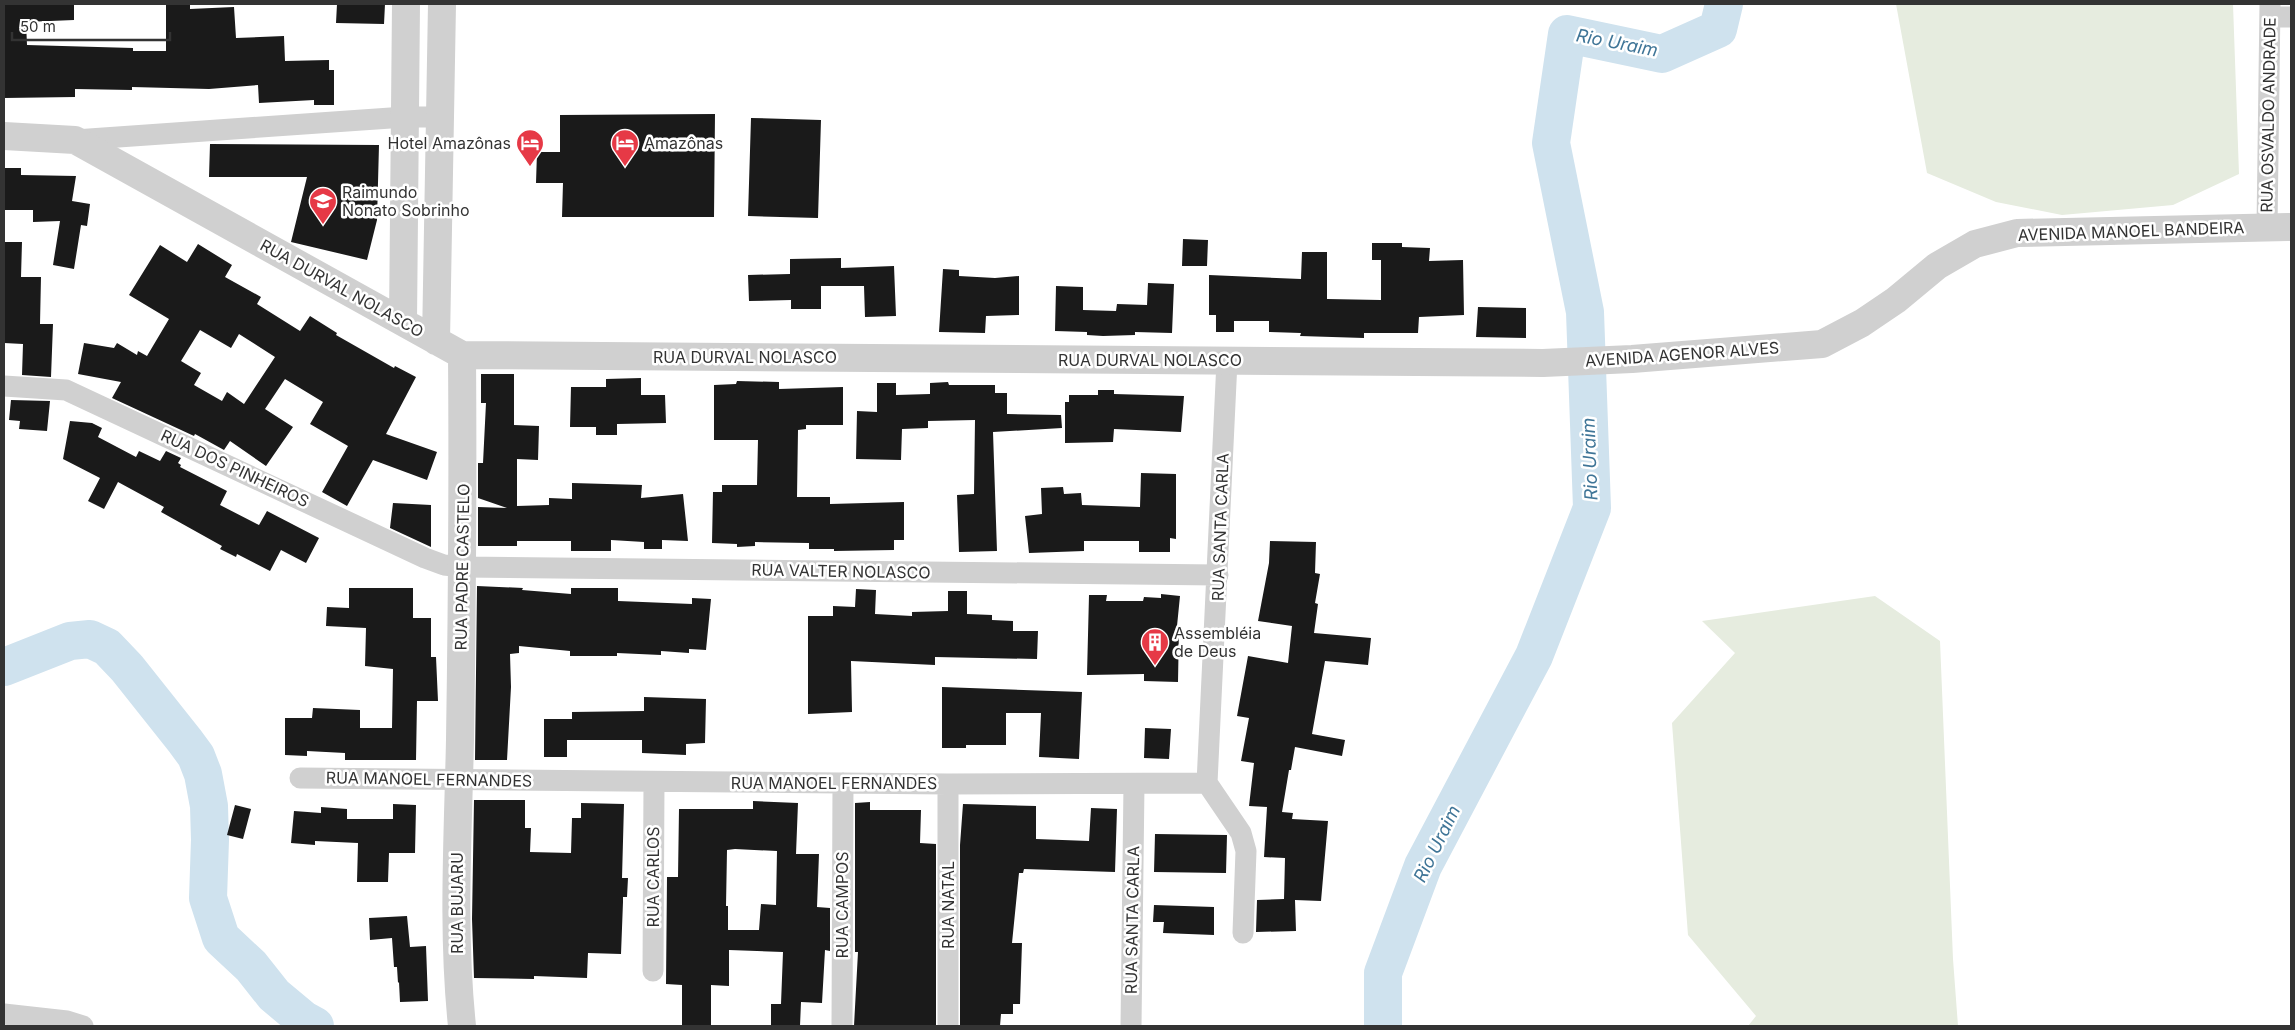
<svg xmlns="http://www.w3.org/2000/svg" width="2295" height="1030" viewBox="0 0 2295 1030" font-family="Inter,sans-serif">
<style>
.green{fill:#e6ecdf}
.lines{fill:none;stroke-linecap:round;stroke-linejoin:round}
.river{stroke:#cfe2ee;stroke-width:38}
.building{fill:#1a1a1a;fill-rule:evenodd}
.minor{stroke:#d0d0d0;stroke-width:21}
.tertiary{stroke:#d0d0d0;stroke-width:28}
.labels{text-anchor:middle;stroke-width:5;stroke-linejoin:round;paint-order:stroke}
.street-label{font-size:16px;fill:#333;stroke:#fff}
.poi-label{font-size:16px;fill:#333;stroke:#fff;text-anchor:start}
.water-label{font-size:18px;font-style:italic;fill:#3f7597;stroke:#fff}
</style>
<rect width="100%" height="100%" fill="#fff"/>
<path class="green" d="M1896 4H2233L2239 174 2173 205 2062 215 1996 202 1927 173Z
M1875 596 1940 641 1953 959 1958 1026H1748L1756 1016 1688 935 1672 723 1735 653 1702 621Z"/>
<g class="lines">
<path class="river" d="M4 667 70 641 90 639 107 647 127 668 185 741 196 756 203 774 209 806 210 840 208 898 221 938 251 966 274 995 304 1020 315 1026
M1383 1026V973L1423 866 1534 656 1592 508 1585 312 1551 143 1567 34 1662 54 1718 29 1724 4"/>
</g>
<path class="building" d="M4 4H74V20L26 22 27 45 133 48V51H166V4H190V9L234 7 236 38 284 36 285 61 329 60V70H334V105H314V100L259 103 258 85 209 89 132 87V90L75 89V97L4 98Z
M337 4H385L384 24 336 23Z
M715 114 714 217H562L563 183H536L537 152H560V115Z
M751 118 821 120 818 218 748 216Z
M210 144 379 145 377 220 367 260 291 242 307 177H209Z
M4 168H21V175L76 176 72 201 90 204 87 226 81 225 74 269 53 265 60 221 33 222V210H4Z
M1183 239 1208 240 1207 266H1182Z
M4 242H22L21 277H41L40 324H53L51 377 22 375 23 344 4 343Z
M1372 243H1402V247L1430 248 1429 261 1463 260 1464 315 1419 317 1418 333H1364V338L1300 336 1301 333 1269 332V321H1234V332H1216V315H1209V275L1301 279 1302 252H1327V299L1381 300V260H1372Z
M198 244 232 265 225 277 261 297 257 304 300 331 310 316 337 333 336 335 394 368 395 366 416 377 386 434 437 452 427 480 373 460 347 506 322 492 348 446 310 424 323 402 285 379 265 409 293 427 266 466 230 441 224 450 195 434 194 436 112 398 121 382 78 374 84 343 114 348 117 343 137 355 138 351 147 356 169 319 129 295 160 245 187 262ZM200 330 231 348 239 334 275 357 244 404 227 392 222 401 194 385 201 373 181 361Z
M841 258V268L894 266 896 316 865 317 864 286H821V309H791V300L749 301 748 275 790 274V259Z
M943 269 959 270V276L995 278 1019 276V315L986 316 985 333 939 332Z
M1148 283 1174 284 1172 333 1135 332V335L1103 336 1087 335V332L1055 331 1056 286 1083 287V310L1116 311 1117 304 1147 305Z
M1478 307 1526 308V338L1476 337Z
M481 374H514V425L539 426 538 460 517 459V506L549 505V498L572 499V483L642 485 641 498 683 494 688 541 662 540V549H644V542L611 540V551H571V541H517V546H478V507L507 508 478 498V463H483L486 403H481Z
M641 378V395H665L666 423 617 424V435H596V427H570L571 387H606V379Z
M737 381 779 382V389L843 387V425H806V429L798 430 797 497H830V504L904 502V540H894V550L834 551V549H809V543L755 542V546L737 547V544L712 543 713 492H722V485H757L758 440H714V385L736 384Z
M948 382 949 385H995V393H1007V414L1061 415 1062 428 993 432 997 551 959 552 957 495 974 494 975 420 928 421V428L902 429 901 460 856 459 857 411 877 412V383H896V395L930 394V383Z
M1098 390H1114V394L1184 396 1181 432 1114 429 1113 442 1065 443V402H1069V395H1098Z
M11 400 50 401 47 431 19 429 20 421 9 420Z
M70 421 92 423 102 428 98 437 136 457 139 451 160 461 166 451 181 458 178 463 181 465 180 467 227 491 220 505 259 525 267 511 319 538 306 563 281 550 270 571 237 554 236 557 220 549 222 546 161 512 164 507 118 482 104 509 88 501 100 478 63 459Z
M1141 473 1176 474V539L1170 538V552H1139V541H1084V551L1029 553 1025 516 1042 514 1041 488 1063 487 1064 494 1081 493 1082 505 1140 507Z
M393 503 431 505V547L390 528Z
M1270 541 1316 542 1315 573 1320 574 1315 603 1318 604 1314 633 1371 638 1368 665 1325 661 1312 734 1345 740 1342 756 1295 747 1291 770H1289L1282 812 1293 813 1292 819 1328 821 1321 901 1295 900 1296 931 1256 932 1257 900 1284 899 1285 858 1264 857 1267 807 1249 806 1254 763 1241 761 1249 718 1237 716 1248 656 1288 663 1292 626 1258 621 1269 563Z
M477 586 523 588 522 590 571 594V588H618V601L692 604V598L711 599 706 650 689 649V653L661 651V655L617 653V656H570V651L519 646V653L510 654 511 687 507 760H475Z
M349 588H413V618H431V657H436L438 701H417L416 760H345V753L307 751V756L285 755V718H312L313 708 360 710V728H392L393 669 365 666 366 628 326 626 327 607 349 608Z
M856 589 876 590 875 614 912 616V612L948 611V591H967V614L992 615V620L1013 621V631H1038L1037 659 935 657V665L851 661 852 712 808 714V616H833V606L855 607Z
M1161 594 1180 596 1177 626H1179L1178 682 1144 681V674L1087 675 1089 595H1107L1106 601H1143L1144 597 1161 598Z
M942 687 1082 692 1079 759 1039 757 1041 713H1006V745H966V748H942Z
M644 697 706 699 705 743 686 744V755L642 753V740H567V757H544V719H572V712L644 711Z
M1145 728 1171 729 1169 759 1144 758Z
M474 800H525V828H531L530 852 571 853 572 818H581V803L624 804 622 878H628L627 897H623V902L621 954 588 953 587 978 534 976V979L474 978 472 919Z
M753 801 798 803 796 854H819L817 907 830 908V951L825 950 822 1003 801 1002 800 1026H771V1004H781L783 952 729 950V986L711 985V1026H682V985L666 984 667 877H678L679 809H753ZM735 849 777 851 776 905 761 904 759 930H728V906H726L727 850Z
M870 802V810H921L920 843 936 844V1026H854L858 952H855V803Z
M393 804 416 805 415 853H389L388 882H357L358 843 315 841V845L291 843 294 811 321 813V807L347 809V819H393Z
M963 804 1036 806V839L1089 841 1091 808 1117 809 1115 872 1024 869 1023 873H1019L1012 943H1022L1020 1004H1013V1014H1001L1000 1026H960V845Z
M235 805 251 809 243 839 227 835Z
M1155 834 1227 835 1226 873 1154 872Z
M1154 905 1214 907V935L1163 933 1164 922H1153Z
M407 916 410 947 426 946 428 1001 400 1002 399 982 398 983 397 967H394L392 938 370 940 369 918Z"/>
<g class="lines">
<path class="minor" d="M2270 17H2291
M75 140 405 117H441
M2267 227 2270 4
M4 386 66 390 425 558 444 565 463 567 1218 575
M300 778 948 784 1207 783 1241 833 1246 851 1243 933
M1207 783 1227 361
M653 971 654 782
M4 1014 67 1021 83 1026
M842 1026 843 783
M948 1026V784
M1131 1026 1134 784"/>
<path class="tertiary" d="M4 136 75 140 462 355 1543 363 1632 359 1822 344 1862 323 1896 300 1937 266 1975 244 2017 233 2291 227
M403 322 406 4
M436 341 442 4
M462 1026C452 931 458 835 460 740 462 611 463 483 462 355"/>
</g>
<defs>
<g id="hotel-pin" transform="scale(1.4375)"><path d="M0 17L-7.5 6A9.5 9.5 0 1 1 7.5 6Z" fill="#e63946" stroke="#fff"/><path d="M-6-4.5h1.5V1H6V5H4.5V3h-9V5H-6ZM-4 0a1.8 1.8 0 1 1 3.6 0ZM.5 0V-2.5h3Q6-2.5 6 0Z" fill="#fff"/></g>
<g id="school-pin" transform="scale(1.4375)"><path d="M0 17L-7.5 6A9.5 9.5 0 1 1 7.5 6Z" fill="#e63946" stroke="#fff"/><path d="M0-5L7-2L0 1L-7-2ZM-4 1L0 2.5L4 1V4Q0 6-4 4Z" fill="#fff"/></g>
<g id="building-pin" transform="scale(1.4375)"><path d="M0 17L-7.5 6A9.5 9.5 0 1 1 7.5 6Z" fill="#e63946" stroke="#fff"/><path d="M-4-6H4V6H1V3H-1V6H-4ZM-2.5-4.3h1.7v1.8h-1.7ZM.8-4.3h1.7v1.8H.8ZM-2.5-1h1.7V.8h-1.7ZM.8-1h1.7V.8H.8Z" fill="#fff"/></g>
</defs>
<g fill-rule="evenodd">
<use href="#hotel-pin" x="530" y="143"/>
<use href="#hotel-pin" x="625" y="143"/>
<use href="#school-pin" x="323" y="201"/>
<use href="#building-pin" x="1155" y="642"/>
</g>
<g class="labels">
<g class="street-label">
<text transform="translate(2268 115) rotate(-89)" y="6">RUA OSVALDO ANDRADE</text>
<text transform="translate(2131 231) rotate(-2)" y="6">AVENIDA MANOEL BANDEIRA</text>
<text transform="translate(342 288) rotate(29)" y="6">RUA DURVAL NOLASCO</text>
<text transform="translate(1682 354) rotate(-4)" y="6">AVENIDA AGENOR ALVES</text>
<text x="745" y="363">RUA DURVAL NOLASCO</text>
<text x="1150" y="366">RUA DURVAL NOLASCO</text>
<text transform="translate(235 468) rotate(25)" y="6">RUA DOS PINHEIROS</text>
<text transform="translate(1220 527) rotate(-88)" y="6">RUA SANTA CARLA</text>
<text transform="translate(462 567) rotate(-89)" y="6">RUA PADRE CASTELO</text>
<text transform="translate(841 571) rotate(1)" y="6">RUA VALTER NOLASCO</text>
<text transform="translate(429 779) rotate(1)" y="6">RUA MANOEL FERNANDES</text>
<text x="834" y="789">RUA MANOEL FERNANDES</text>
<text transform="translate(653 877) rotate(-90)" y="6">RUA CARLOS</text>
<text transform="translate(457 903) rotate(-90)" y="6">RUA BUJARU</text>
<text transform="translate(842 905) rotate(-90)" y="6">RUA CAMPOS</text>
<text transform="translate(948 905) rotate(-90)" y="6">RUA NATAL</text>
<text transform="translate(1132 920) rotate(-89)" y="6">RUA SANTA CARLA</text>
</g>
<g class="poi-label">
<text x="511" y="149" text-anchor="end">Hotel Amazônas</text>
<text x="644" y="149">Amazônas</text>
<text x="342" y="198">Raimundo<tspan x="342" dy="18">Nonato Sobrinho</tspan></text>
<text x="1174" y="639">Assembléia<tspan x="1174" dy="18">de Deus</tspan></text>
</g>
<g class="water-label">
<text transform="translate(1617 43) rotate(11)" y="6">Rio Uraim</text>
<text transform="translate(1590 459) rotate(-92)" y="6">Rio Uraim</text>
<text transform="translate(1437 844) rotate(-64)" y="6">Rio Uraim</text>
</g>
</g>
<rect width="2295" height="1030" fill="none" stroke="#333333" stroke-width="10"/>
<path d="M12 32v8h158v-8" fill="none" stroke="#333333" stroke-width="2.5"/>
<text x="20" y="32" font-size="15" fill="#333333" stroke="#ffffff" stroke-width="4" paint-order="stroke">50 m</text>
</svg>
